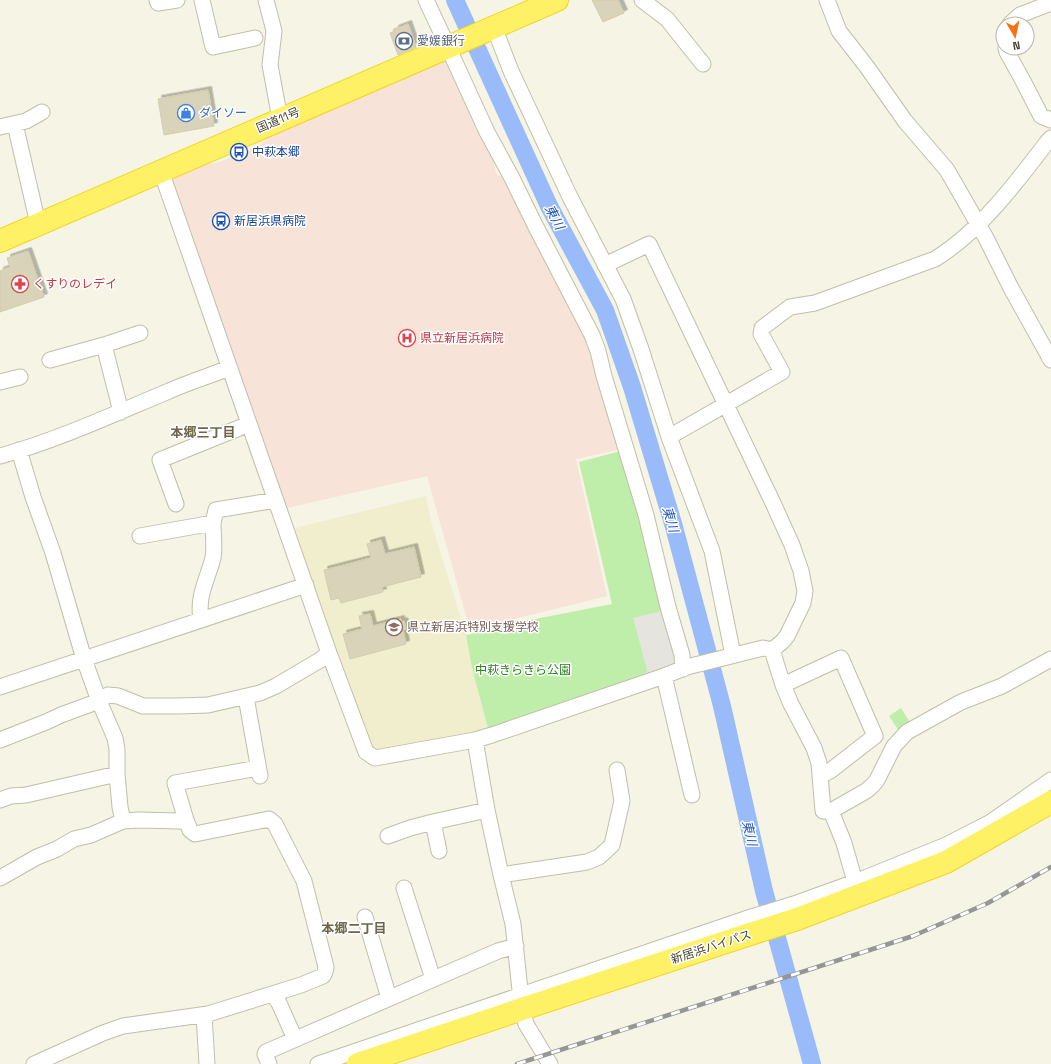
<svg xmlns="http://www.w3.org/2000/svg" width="1051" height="1064" viewBox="0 0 1051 1064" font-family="'Space Grotesk','Noto Sans JP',sans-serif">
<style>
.education{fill:#f0eecd}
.medical{fill:#f7e3d7}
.green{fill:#beeea9}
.parking{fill:#e5e4de}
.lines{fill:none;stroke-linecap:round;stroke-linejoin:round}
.river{stroke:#9abbf9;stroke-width:18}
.building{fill:#d8d3b9;stroke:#d3cdac;filter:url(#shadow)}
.minor-casing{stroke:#c1bfa7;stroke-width:17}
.highway-casing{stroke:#f0d624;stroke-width:24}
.minor{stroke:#fff;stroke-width:15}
.highway{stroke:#fff166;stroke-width:22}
.rail-casing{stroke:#969696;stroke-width:4.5}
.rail{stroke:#fff;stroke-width:3;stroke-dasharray:9;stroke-linecap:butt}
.labels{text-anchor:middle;stroke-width:3;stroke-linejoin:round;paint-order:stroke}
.service-label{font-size:12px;fill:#4e5e75;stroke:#fff;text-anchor:start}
.shop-label{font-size:12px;fill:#366cbe;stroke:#fff;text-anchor:start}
.street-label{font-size:12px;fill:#484534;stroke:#fff}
.transit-label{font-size:12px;fill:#164399;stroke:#fff;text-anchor:start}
.health-label{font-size:12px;fill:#be3a42;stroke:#fff;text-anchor:start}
.education-label{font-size:12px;fill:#785e54;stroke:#fff;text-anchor:start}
.park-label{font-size:12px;fill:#2d8120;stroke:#fff}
.water-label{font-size:13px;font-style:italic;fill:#2056c1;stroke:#fff}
.neighbourhood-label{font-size:13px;font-weight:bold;fill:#6c674a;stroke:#fff}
</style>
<defs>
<filter id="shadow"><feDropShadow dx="3.5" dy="-3.5" stdDeviation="0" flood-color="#0004"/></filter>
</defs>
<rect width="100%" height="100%" fill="#f5f4e5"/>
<path class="education" d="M426 496 432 525 466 635 472 668 489 732 379 753 368 746 322 619 295 528Z"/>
<path class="medical" d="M446 58 495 158 493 160 496 173 498 176 505 175 592 346 621 449 576 459 607 596 470 630 427 476 287 508 198 261 173 186V178L197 166 220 162 262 144V143L280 130Z"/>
<path class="green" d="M621 451 679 664 489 732 472 668 466 635 520 622 612 604 579 462Z
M901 708 911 724 899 731 889 716Z"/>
<path class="parking" d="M665 610 679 664 641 680 647 670 633 618Z"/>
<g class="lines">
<path class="river" d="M455 0 549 206 605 310 632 387 674 527 722 706 764 891 812 1064"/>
</g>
<path class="building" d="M592 0H618L624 13 603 22Z
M408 24 416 47 398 55 390 33 395 31V29Z
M208 90 214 126 164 135 158 99Z
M28 251 44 297 0 312V271L10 267 7 258Z
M381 540 385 554 414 547 421 577 382 587 383 592 341 603 339 598 331 600 324 570 371 558 367 544Z
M370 614 373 626 401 619V622L404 621 406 629 403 630 406 644 350 659 343 634 362 629 359 616Z"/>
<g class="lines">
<g class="minor-casing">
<path id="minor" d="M157 0 158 3 177 0
M202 0 213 47 255 38
M266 0 274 31 270 65 280 119
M426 0 448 47 487 132 512 178 535 225 592 335 598 351 604 376 646 515 668 607 682 655 683 669
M642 0 667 19 703 64
M827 0 839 31 867 67 905 121 947 170 986 238 1011 288 1051 360
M1010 24 1020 15 1051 3
M494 27 511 71 570 197 623 299 641 349 669 437 712 551 733 655
M1006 48 1007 52 1023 81 1041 116 1051 120
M15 124 38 224
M0 127 26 121 42 112
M161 171 329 653 366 752 375 758 475 740 492 735 664 676 687 667 763 648 772 650 783 685 791 704 814 748 819 763 823 811H831L866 791 873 785 877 780 894 746 907 732 961 702 1002 686 1051 659
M605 265 649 244 773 503 792 545 801 571 805 591 803 603 787 636 782 642 772 650
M104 345 140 333
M50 360 104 345 121 412
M0 382 20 377
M669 437 782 372 761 334 762 328 790 307 815 303 935 259C980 231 1016 183 1048 141L1051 138
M19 450 33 497 53 553 84 659 99 701 115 738 117 749V774
M0 456C58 440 114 414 169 391 189 382 209 376 229 368
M176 504 160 460 249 424
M140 536 213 523 216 510 276 500
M201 620C197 595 207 581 213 558 215 548 213 534 213 523
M664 676 692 795
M783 685 841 658 875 736 830 771 820 776
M0 687 306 585
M246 697 260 776
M0 740 46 722 61 715 99 701 108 695 118 696 143 706H178L208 705 260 693 276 686 320 660 329 653
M475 740 487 810 501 875 513 924 522 1009 526 1024 550 1064
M0 800 11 796 26 795 117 774 120 807 123 821
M831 811 844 843 855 882
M388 836 410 828 433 822
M439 851 433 822 487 810
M501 875 587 862 599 857 612 845 622 801 617 770
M0 878 37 857 57 849 74 839 91 835 123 821 139 820 180 821 186 820
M404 888 433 979
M365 917 389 998
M273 994 279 1003 295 1039
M204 1015 207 1064
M34 1064 103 1033 123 1026 208 1014 301 985 323 976 325 972 326 967 304 881 275 824 269 819 195 834 190 830 186 820 175 783 258 768
M269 1064 265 1054 266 1052 498 951 516 946
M318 1064 745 919 794 904 855 882 946 845 991 822 1051 780"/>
</g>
<g class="highway-casing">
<path id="highway" d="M0 241 557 0
M358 1064 522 1009 747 935 797 919 946 862 1051 802"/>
</g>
<use href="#minor" class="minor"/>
<use href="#highway" class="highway"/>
<g class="rail-casing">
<path id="rail" d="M517 1064 913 936 988 903 1051 867"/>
</g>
<use href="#rail" class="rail"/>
</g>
<defs>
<g id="bank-ring" transform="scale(0.9)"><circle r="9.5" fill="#fff" stroke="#5c6f8a" stroke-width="1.5"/><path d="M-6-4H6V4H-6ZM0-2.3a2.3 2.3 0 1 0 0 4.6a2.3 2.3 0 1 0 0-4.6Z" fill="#5c6f8a"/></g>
<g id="shop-ring" transform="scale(0.9)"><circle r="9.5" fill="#fff" stroke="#3f7fe0" stroke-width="1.5"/><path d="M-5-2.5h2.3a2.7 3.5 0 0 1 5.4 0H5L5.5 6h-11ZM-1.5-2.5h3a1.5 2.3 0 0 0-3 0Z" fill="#3f7fe0"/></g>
<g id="bus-ring" transform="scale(0.9)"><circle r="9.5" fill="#fff" stroke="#1a4fb4" stroke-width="1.5"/><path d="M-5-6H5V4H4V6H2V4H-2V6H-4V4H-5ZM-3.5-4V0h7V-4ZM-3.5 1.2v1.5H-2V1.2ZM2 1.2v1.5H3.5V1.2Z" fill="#1a4fb4"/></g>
<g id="pharmacy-ring" transform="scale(0.9)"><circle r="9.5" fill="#fff" stroke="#e0444e" stroke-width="1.5"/><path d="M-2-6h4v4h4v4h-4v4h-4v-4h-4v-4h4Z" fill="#e0444e"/></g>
<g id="hospital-ring" transform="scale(0.9)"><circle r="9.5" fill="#fff" stroke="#e0444e" stroke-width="1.5"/><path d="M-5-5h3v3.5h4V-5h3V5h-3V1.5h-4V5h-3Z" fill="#e0444e"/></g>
<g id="school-ring" transform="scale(0.9)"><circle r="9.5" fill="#fff" stroke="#8d6e63" stroke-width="1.5"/><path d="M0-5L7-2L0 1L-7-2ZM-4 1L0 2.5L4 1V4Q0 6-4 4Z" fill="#8d6e63"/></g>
</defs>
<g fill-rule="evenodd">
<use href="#bank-ring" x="404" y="41"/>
<use href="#shop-ring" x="186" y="113"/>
<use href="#bus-ring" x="239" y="152"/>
<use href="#bus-ring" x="221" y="221"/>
<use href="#pharmacy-ring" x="20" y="284"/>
<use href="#hospital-ring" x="407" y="338"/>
<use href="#school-ring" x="394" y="627"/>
</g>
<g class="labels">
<g class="service-label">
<text x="417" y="45">愛媛銀行</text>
</g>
<g class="shop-label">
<text x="199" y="117">ダイソー</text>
</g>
<g class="street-label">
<text transform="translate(278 120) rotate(-23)" y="4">国道11号</text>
<text transform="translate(711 947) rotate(-18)" y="4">新居浜バイパス</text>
</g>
<g class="transit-label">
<text x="252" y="156">中萩本郷</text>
<text x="234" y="225">新居浜県病院</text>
</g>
<g class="health-label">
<text x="33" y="288">くすりのレデイ</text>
<text x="420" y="342">県立新居浜病院</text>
</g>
<g class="education-label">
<text x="407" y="631">県立新居浜特別支援学校</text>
</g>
<g class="park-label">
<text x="523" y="674">中萩きらきら公園</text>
</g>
<g class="water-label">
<text transform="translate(555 217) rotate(62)" y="5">東川</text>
<text transform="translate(671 519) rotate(74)" y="5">東川</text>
<text transform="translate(750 833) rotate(77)" y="5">東川</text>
</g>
<g class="neighbourhood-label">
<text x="203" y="437">本郷三丁目</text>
<text x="354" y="933">本郷二丁目</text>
</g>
</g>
<g transform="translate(1015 36) rotate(171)"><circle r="19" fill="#ffffff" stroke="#b6b5ae"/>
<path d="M0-3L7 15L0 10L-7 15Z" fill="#ff6f12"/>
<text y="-6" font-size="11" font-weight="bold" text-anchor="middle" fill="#484534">N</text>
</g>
</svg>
